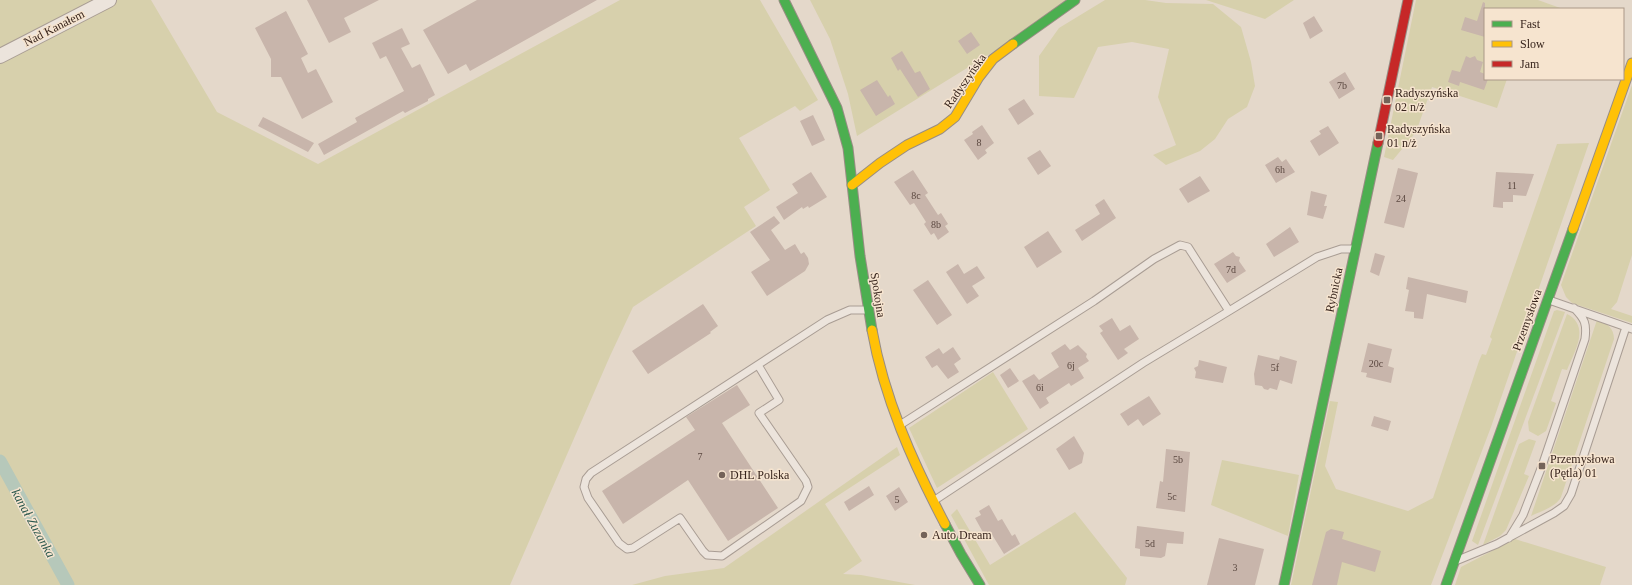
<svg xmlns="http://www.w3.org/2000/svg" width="1632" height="585" viewBox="0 0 1632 585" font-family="'Times New Roman',serif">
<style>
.green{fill:#d7d0ac}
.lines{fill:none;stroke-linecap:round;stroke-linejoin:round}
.canal{stroke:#b6c8ba;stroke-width:13}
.building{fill:#c8b5ab}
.lane-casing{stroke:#a99d94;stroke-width:9}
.street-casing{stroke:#a99d94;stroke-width:16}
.fast-casing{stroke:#988d84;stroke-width:11}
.slow-casing{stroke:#988d84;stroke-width:11}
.jam-casing{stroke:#988d84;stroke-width:11}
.lane{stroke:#ece4dc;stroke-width:7}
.street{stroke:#ece4dc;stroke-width:14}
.fast{stroke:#4caf50;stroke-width:9}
.slow{stroke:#ffc107;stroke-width:9}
.jam{stroke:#c62828;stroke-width:9}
.poi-dot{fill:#746359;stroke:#f6e4cf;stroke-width:1.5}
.labels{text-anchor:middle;stroke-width:3;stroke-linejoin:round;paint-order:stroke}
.number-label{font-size:10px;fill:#5b4840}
.street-label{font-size:12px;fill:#37241c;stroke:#f6e4cf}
.poi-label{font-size:12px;fill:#37241c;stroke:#f6e4cf;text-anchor:start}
.water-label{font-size:13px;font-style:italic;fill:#2a574d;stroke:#f6e4cf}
</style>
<rect width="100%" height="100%" fill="#e4d8ca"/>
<path class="green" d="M0 0H151L217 112 318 164 620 0H760L818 100 800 111 795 106 739 138 770 190 744 207 756 226 633 307 610 356 510 585H0Z
M810 0H1077L857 136 848 94 830 39Z
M1105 0H1145L1166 3 1213 4 1241 27 1251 62 1255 86 1247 107 1228 119 1215 139 1200 151 1166 165 1153 155 1176 145 1158 97 1169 49 1132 42 1098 47 1074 98 1039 96V56L1059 28Z
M1206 0H1294L1265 19Z
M1416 0H1538L1563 9H1485V79H1507L1497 108 1432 87 1416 132 1393 160 1384 157Z
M1632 85V255L1617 302 1611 309 1632 316V323L1572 303 1566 297 1561 285Z
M1589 143 1491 427 1431 585H1291L1330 401 1338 402 1325 466 1336 489 1408 511 1433 498 1479 361 1482 354 1486 355 1492 339 1490 337 1557 144Z
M1557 310 1565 312 1478 545 1472 541 1554 311Z
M1567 314C1591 326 1574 353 1567 370L1562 369 1551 401 1556 403 1546 431 1538 436 1529 431 1528 422Z
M1597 320C1607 323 1614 328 1614 339L1561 497C1556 507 1541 511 1531 516Z
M993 372 1028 429 937 488 909 428Z
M1529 439 1536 441 1524 474 1529 476 1506 530 1500 536 1483 545 1519 444Z
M897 447 900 455 825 504 862 561 843 574 861 575 915 585H632L665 576 724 568Z
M1222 460 1299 475 1288 536 1211 505Z
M957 509 990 565 1075 512 1127 578 1125 585H989L951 515Z
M1515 539 1606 567 1600 585H1455L1461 567Z"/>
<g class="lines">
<path class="canal" d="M0 461 68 585"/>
</g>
<path class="building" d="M307 0H379L344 18 351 32 329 43Z
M477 0H597L470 71 466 64 448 74 423 30Z
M1483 2 1485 3V37L1461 30 1465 17 1477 21Z
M286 11 308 54 301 58 308 73 316 69 333 102 302 119 281 77H271V59L255 28Z
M1314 16 1323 31 1310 39 1303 23Z
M402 28 410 44 401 48 412 68 420 64 435 95 428 99V101L405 113 403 111 324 155 318 144 357 122 355 118 404 91 386 56 380 59 372 43Z
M971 32 980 45 967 54 958 41Z
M902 51 915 73 920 71 930 89 918 97 900 69 898 71 891 58Z
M1466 56 1470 58 1475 56 1477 60 1483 62 1480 72 1485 74V79H1488L1484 90 1460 82 1459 86 1448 82 1452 70 1460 72Z
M1345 72 1355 89 1339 99 1329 82Z
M877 80 888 97 890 95 895 104 876 116 860 90Z
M1024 99 1034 114 1018 125 1008 109Z
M813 115 825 140 812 146 800 121Z
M263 117 277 124 314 143 308 152 258 126Z
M982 125 994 143 985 150 987 153 978 160 964 140 973 134 972 132Z
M1328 126 1339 143 1319 156 1310 141 1321 134 1319 131Z
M1040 150 1051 166 1038 175 1027 158Z
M1278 157 1282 162 1286 159 1295 172 1276 183 1265 165Z
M1398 168 1418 173 1404 228 1384 223Z
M913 170 928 193 925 195 938 215 941 213 948 224 945 226 949 232 938 240 934 233 931 235 924 224 926 222 914 203 910 205 894 182Z
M811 172 827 197 809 208 808 206 803 209 802 207 784 220 776 207 798 193 792 184Z
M1496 172 1534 174 1526 196 1513 195V202H1503V208L1493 207Z
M1200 176 1210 191 1188 203 1179 189Z
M1311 191 1327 195 1324 206H1327L1323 219 1307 215Z
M1104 199 1116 218 1082 241 1075 230 1100 214 1095 205Z
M774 216 780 223 771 230 785 250 795 244 801 254 804 252 808 258 809 264 805 271 767 296 751 272 770 260 750 232Z
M1290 227 1299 242 1274 257 1266 244Z
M1048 231 1062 252 1037 268 1024 247Z
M1233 252 1236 256 1240 257 1239 261 1246 271 1227 283 1214 264Z
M1375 253 1385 256 1379 276 1370 272Z
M958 264 964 274 977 266 985 278 972 286 979 296 967 304 946 272Z
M1408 277 1468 291 1466 303 1427 294 1423 319 1414 318V312L1405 311 1409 290 1406 289Z
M928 280 952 315 937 325 913 290Z
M703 304 718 326 710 332 711 333 648 374 632 351Z
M1112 318 1120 331 1130 325 1139 339 1124 349 1128 353 1118 360 1100 333 1103 331 1099 326Z
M1368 343 1392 349 1388 366 1394 368 1391 383 1366 377 1367 373 1361 372Z
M1065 344 1070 350 1078 345 1087 354 1086 357 1089 361 1078 368 1084 378 1071 386 1069 383 1046 398 1049 403 1040 409 1022 381 1034 374 1039 380 1059 367 1051 353Z
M953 347 961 359 954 364 959 372 948 379 937 365 932 368 925 357 939 348 943 354Z
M1258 355 1279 360 1280 356 1297 361 1292 384 1280 380 1277 390 1270 388 1268 390 1264 389 1262 386 1255 385 1254 374Z
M1199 360 1227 367 1223 383 1195 378 1196 372 1194 368 1198 366Z
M1010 368 1019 381 1008 388 1000 375Z
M737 385 750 405 722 423 778 508 728 541 688 480 623 524 602 491 695 430 686 417Z
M1149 396 1161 414 1143 426 1138 419 1128 426 1120 414Z
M1374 416 1391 421 1388 431 1371 426Z
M1074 436 1084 453 1082 463 1069 470 1056 449Z
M1166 449 1190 452 1185 512 1156 508 1160 481 1163 482Z
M869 486 874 495 849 511 844 502Z
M899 487 908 502 895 511 886 496Z
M989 505 998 521 1002 519 1012 536 1015 534 1020 544 1004 554 991 533 985 536 975 518 981 515 979 511Z
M1137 526 1184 532 1183 544 1167 543 1165 556 1161 558 1140 556V549L1135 548Z
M1331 529 1344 532 1342 539 1381 551 1375 572 1342 562 1337 585H1312L1326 532Z
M1219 538 1264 549 1255 585H1207Z"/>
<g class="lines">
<g class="lane-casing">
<path id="lane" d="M1549 300 1632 329
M758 365 779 400 759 413 806 481 808 487 801 501 722 556 707 555 703 551 680 518 633 548 627 549 619 543 588 498 584 487 586 479 591 473 827 320 850 310H866
M900 425 1094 301 1154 259 1180 245 1188 247 1229 311 1317 257 1341 249H1354
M935 500 1143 363 1229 311
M1509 538 1523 515 1542 466 1585 339C1587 324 1585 319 1574 308
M1458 560 1497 544 1554 513 1564 506 1571 494 1626 327"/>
</g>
<g class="street-casing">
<path id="street" d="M0 56 109 0"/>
</g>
<g class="fast-casing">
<path id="fast" d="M784 0 837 108 848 148 860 256 872 330
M1013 44 1075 0
M945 524 961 554 980 585
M1284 585 1378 143
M1446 585 1573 229"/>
</g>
<g class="slow-casing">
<path id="slow" d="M852 185 880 163 907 145 940 129 955 117 979 77 993 59 1013 44
M1573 229 1632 63
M872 330C884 398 913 463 945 524"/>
</g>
<g class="jam-casing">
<path id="jam" d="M1378 143 1408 0"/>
</g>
<use href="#lane" class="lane"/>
<use href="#street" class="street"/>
<use href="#fast" class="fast"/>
<use href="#slow" class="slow"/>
<use href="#jam" class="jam"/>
</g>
<g class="poi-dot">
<rect x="1383" y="96" width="8" height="8" rx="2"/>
<rect x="1375" y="132" width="8" height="8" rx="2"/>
<rect x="1538" y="462" width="8" height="8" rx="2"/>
<circle cx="722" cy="475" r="4"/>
<circle cx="924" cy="535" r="4"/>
</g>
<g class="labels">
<g class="number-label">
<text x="1342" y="89">7b</text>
<text x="979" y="146">8</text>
<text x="1280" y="173">6h</text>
<text x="1512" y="189">11</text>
<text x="916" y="199">8c</text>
<text x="1401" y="202">24</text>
<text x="936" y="228">8b</text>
<text x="1231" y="273">7d</text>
<text x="1376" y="367">20c</text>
<text x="1071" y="369">6j</text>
<text x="1275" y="371">5f</text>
<text x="1040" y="391">6i</text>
<text x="700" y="460">7</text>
<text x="1178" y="463">5b</text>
<text x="1172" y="500">5c</text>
<text x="897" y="503">5</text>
<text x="1150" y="547">5d</text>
<text x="1235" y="571">3</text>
</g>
<g class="street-label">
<text transform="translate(54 28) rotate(-27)" y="4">Nad Kanałem</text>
<text transform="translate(965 81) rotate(-55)" y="4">Radyszyńska</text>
<text transform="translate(1334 290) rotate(-78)" y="4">Rybnicka</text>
<text transform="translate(878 295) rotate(81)" y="4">Spokojna</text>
<text transform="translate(1527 320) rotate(-70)" y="4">Przemysłowa</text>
</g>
<g class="poi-label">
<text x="1395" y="97">Radyszyńska<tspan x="1395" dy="14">02 n/ż</tspan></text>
<text x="1387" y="133">Radyszyńska<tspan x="1387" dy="14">01 n/ż</tspan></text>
<text x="1550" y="463">Przemysłowa<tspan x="1550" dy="14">(Pętla) 01</tspan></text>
<text x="730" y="479">DHL Polska</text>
<text x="932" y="539">Auto Dream</text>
</g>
<g class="water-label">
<text transform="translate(34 523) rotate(61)" y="5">kanał Zuzanka</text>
</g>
</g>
<rect x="1484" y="8" width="140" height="72" fill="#f6e4cf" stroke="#aa9787"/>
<rect x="1492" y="21" width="20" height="6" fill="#4caf50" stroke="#aa9787"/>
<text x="1520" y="28" font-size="12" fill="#37241c">Fast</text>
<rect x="1492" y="41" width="20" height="6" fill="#ffc107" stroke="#aa9787"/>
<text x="1520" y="48" font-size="12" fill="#37241c">Slow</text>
<rect x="1492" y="61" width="20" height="6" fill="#c62828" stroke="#aa9787"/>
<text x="1520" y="68" font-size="12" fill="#37241c">Jam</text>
</svg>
